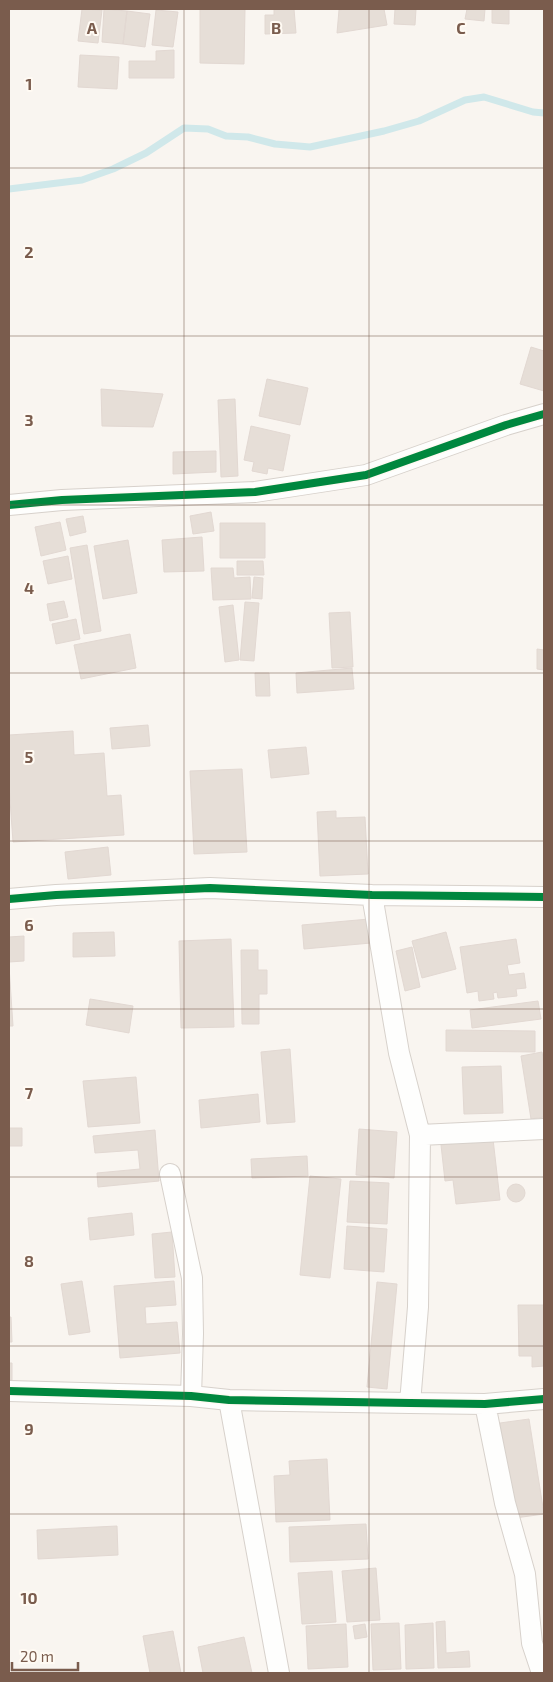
<svg xmlns="http://www.w3.org/2000/svg" width="553" height="1682" viewBox="0 0 553 1682" font-family="'Exo 2',sans-serif">
<style>
.lines{fill:none;stroke-linecap:round;stroke-linejoin:round}
.stream{stroke:#d0e8ea;stroke-width:7}
.building{fill:#e6ded7;stroke:#e2d8d2}
.minor-casing{stroke:#d7d1cb;stroke-width:22}
.minor{stroke:#fefefd;stroke-width:20}
.cycleway-casing{stroke:#fffaf3;stroke-width:11}
.cycleway{stroke:#00873e;stroke-width:8}
.grid{fill:none;stroke:#7a5c4d;stroke-width:1;stroke-opacity:0.55}
.grid-label{font-size:16px;text-anchor:middle;font-weight:bold;fill:#7a5c4d;stroke:#fffaf3;stroke-width:4;stroke-linejoin:round;paint-order:stroke}
</style>
<rect width="100%" height="100%" fill="#f9f5f0"/>
<g class="lines">
<path class="stream" d="M9 189 82 180 113 169 146 153 184 128 208 129 226 136 248 137 275 144 310 147 384 131 419 121 465 100 484 97 533 112 544 113"/>
</g>
<path class="building" d="M82 9 102 10 98 43 78 41Z
M104 9 127 11 123 44 102 42Z
M200 9H245L244 64 200 63Z
M274 9H294L296 33 265 34V15H274Z
M345 9H384L387 25 337 33 339 10Z
M395 9H416L415 25 394 24Z
M467 9H485L484 21 465 19Z
M492 9H509V24L492 23Z
M156 10 178 12 173 47 152 45Z
M127 11 150 14 145 47 123 44Z
M174 50V78H129V61H156V51Z
M80 55 119 57 117 89 78 87Z
M531 347 544 351V391L520 384Z
M267 379 308 388 300 425 259 416Z
M101 389 163 394 153 427 102 426Z
M235 399 238 476 221 477 218 400Z
M251 426 290 435 283 471 268 468 267 474 252 471 254 462 244 460Z
M216 451V472L173 474V452Z
M211 512 214 531 193 534 190 516Z
M83 516 86 532 70 536 66 519Z
M60 522 66 550 41 556 35 527Z
M220 523H265V558H220Z
M202 537 204 571 164 572 162 540Z
M128 540 137 593 103 599 94 546Z
M87 545 101 631 84 634 70 548Z
M68 556 72 579 48 584 43 561Z
M237 561H263L264 575H237Z
M211 568H233L234 578 250 577 251 599 213 600Z
M254 577 263 578 262 599 252 598Z
M64 601 68 617 50 621 47 604Z
M245 602 259 603 254 661 240 660Z
M233 605 239 660 225 662 219 607Z
M350 612 353 667 332 668 329 613Z
M76 619 80 639 56 644 52 624Z
M130 634 136 668 81 679 74 645Z
M537 649 544 650V670L537 669Z
M352 668 354 689 297 693 296 673Z
M255 673H269L270 696H256Z
M148 725 150 746 112 749 110 728Z
M73 731 74 755 104 753 107 796 121 795 124 835 13 842 9 786V735Z
M306 747 309 774 271 778 268 750Z
M242 769 247 852 194 854 190 771Z
M336 811V818L365 817 368 874 320 876 317 812Z
M108 847 111 875 68 879 65 852Z
M369 919 371 943 304 949 302 925Z
M114 932 115 956 73 957V933Z
M446 932 456 969 422 978 412 941Z
M24 936V961L9 962V937Z
M231 939 234 1027 181 1028 179 941Z
M516 939 520 963 507 965 509 975 524 973 526 988 516 989 517 996 498 998 497 992 493 993 494 999 479 1001 478 991 467 993 460 947Z
M412 947 420 987 405 991 396 951Z
M241 950H258V970H267V994H259V1024H242Z
M9 966 13 1026H9Z
M90 999 133 1006 129 1033 86 1025Z
M538 1001 541 1019 472 1028 470 1010Z
M446 1030 535 1031V1052L446 1051Z
M290 1049 295 1122 267 1124 261 1052Z
M542 1052 544 1064V1117L531 1119 521 1056Z
M501 1066 503 1113 464 1114 462 1067Z
M136 1077 140 1123 88 1127 83 1081Z
M258 1094 260 1122 201 1128 199 1100Z
M9 1128H22V1146H9Z
M359 1129 397 1132 394 1178 356 1175Z
M155 1130 159 1181 98 1187 97 1173 140 1169 138 1150 95 1153 93 1136Z
M493 1139 500 1200 456 1204 453 1180 445 1181 441 1145Z
M307 1156 308 1176 252 1178 251 1159Z
M310 1176 341 1179 330 1278 300 1275Z
M350 1181 389 1183 387 1224 347 1222Z
M507 1193a9 9 0 1 1 18 0a9 9 0 1 1-18 0Z
M132 1213 134 1235 90 1240 88 1218Z
M347 1226 387 1229 384 1272 344 1269Z
M172 1232 175 1277 155 1278 152 1234Z
M82 1281 90 1332 69 1335 61 1284Z
M174 1281 176 1305 145 1307 146 1324 177 1322 180 1353 120 1358 114 1286Z
M377 1282 397 1284 387 1389 367 1387Z
M518 1305H544V1366L532 1367V1356H519Z
M9 1317H11L12 1342H9Z
M9 1363H12V1380H9Z
M529 1419 544 1514 515 1518 500 1423Z
M327 1459 330 1520 276 1522 274 1476 290 1475 289 1461Z
M366 1524 368 1559 290 1562 289 1527Z
M117 1526 118 1555 38 1559 37 1530Z
M376 1568 380 1620 347 1622 342 1571Z
M332 1571 336 1622 302 1624 298 1573Z
M445 1621 446 1653 469 1651 470 1667 438 1668 436 1622Z
M399 1623 401 1669 373 1670 371 1624Z
M433 1623 434 1668 406 1669 405 1625Z
M346 1624 348 1667 308 1669 306 1626Z
M365 1624 367 1637 355 1639 353 1626Z
M173 1631 181 1673H150L143 1636Z
M244 1637 252 1673H203L198 1647Z"/>
<g class="lines">
<g class="minor-casing">
<path id="minor" d="M9 505 62 500 255 492 366 475 506 425 544 414
M372 895 399 1053 420 1135 418 1307 410 1403
M9 899 56 895 210 888 372 895 544 897
M420 1135 544 1129
M170 1174 192 1278 193 1334 191 1396
M9 1391 191 1396 229 1400 410 1403 485 1404 544 1399
M229 1400 279 1673
M485 1404 505 1503 525 1574 532 1643 542 1673"/>
</g>
<use href="#minor" class="minor"/>
<g class="cycleway-casing">
<path id="cycleway" d="M9 505 62 500 255 492 366 475 506 425 544 414
M9 899 56 895 210 888 372 895 544 897
M9 1391 191 1396 229 1400 410 1403 485 1404 544 1399"/>
</g>
<use href="#cycleway" class="cycleway"/>
</g>
<path class="grid" d="M184 9V1673M369 9V1673M9 168H544M9 336H544M9 505H544M9 673H544M9 841H544M9 1009H544M9 1177H544M9 1346H544M9 1514H544"/>
<g class="grid-label">
<text x="92" y="34">A</text>
<text x="276" y="34">B</text>
<text x="461" y="34">C</text>
<text x="29" y="90">1</text>
<text x="29" y="258">2</text>
<text x="29" y="426">3</text>
<text x="29" y="594">4</text>
<text x="29" y="763">5</text>
<text x="29" y="931">6</text>
<text x="29" y="1099">7</text>
<text x="29" y="1267">8</text>
<text x="29" y="1435">9</text>
<text x="29" y="1604">10</text>
</g>
<rect width="553" height="1682" fill="none" stroke="#7a5c4d" stroke-width="20"/>
<path d="M12 1662v8h66v-8" fill="none" stroke="#7a5c4d" stroke-width="2.5"/>
<text x="20" y="1662" font-size="15" fill="#7a5c4d" stroke="#fffaf3" stroke-width="4" paint-order="stroke">20 m</text>
</svg>
